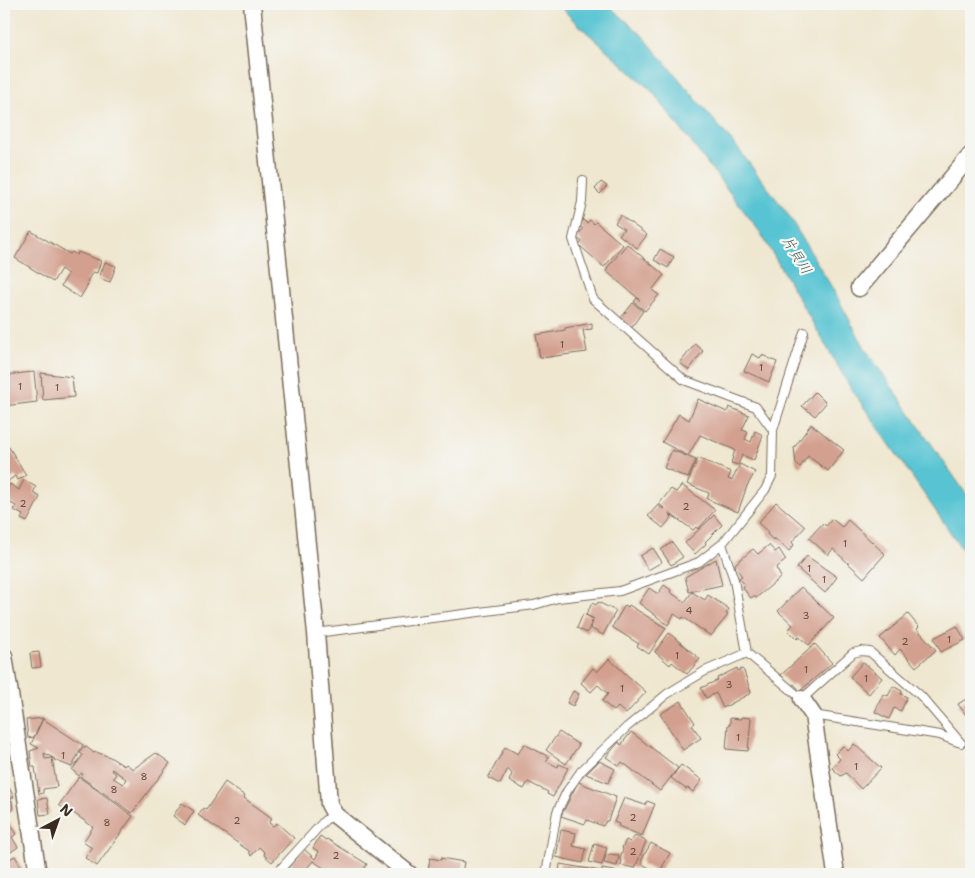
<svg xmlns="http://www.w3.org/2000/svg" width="975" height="878" viewBox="0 0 975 878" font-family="'Shantell Sans','Klee One',sans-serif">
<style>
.water{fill:#59c4d3;stroke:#4a7778}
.building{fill:#d3a08f;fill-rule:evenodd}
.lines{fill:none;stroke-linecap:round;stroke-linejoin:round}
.service-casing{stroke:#7a6c5c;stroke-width:10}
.minor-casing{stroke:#7a6c5c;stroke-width:19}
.service{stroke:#fff;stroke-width:8}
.minor{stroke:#fff;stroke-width:16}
.labels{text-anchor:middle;stroke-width:4.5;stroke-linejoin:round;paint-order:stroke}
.number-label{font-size:10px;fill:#61483a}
.water-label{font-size:14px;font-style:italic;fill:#445854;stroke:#f6f6f2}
</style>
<rect width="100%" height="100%" fill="#f6f6f2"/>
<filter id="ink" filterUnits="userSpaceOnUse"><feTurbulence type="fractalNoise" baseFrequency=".02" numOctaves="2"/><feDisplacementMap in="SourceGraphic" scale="10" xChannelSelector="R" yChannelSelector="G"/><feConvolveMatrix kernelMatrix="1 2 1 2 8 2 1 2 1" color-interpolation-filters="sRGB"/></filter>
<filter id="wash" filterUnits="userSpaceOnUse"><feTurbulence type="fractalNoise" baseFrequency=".0096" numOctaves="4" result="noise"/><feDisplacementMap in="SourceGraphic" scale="20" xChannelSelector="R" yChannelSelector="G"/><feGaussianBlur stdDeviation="1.12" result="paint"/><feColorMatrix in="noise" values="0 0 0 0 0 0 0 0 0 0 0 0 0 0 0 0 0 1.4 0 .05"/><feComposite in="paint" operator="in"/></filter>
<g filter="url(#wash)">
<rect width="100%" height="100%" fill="#efe7d0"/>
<path class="water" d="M559 4H607L641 34 739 150 787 213 831 286 866 350 971 501V562L850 387 760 232 651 90 571 18Z"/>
<g id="blocks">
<path class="building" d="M601 182 607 186 600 194 595 189Z
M620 215 647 235 637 248 619 235 624 229 615 223Z
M583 220 587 223 590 220 594 224 596 222 623 245 604 267 579 245 582 242 576 237 583 229 579 225Z
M31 231 70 254 72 252 77 255 78 252 101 261 97 273 93 272 87 281 89 283 80 298 61 286 68 274 61 269 53 282 15 258Z
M627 244 664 275 652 290 659 295 645 311 634 302 637 298 640 300 606 271 608 269 607 268Z
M660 249 674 257 668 268 654 260Z
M105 262 116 266 110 282 99 278Z
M633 303 643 311 631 328 620 319Z
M592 323V329L583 330 587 352 540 358 536 335 565 330V328Z
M695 344 703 351 689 370 680 363Z
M752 354 760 358 762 355 777 362 769 382 744 371Z
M34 372 37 402 4 406V375Z
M41 373 72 377 74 397 43 400Z
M815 392 826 403 815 416 802 406Z
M698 399 727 412 729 407 749 415 742 430 748 432 745 439 751 442 755 431 763 435 754 460 742 455 738 465 731 463 735 450 700 435 688 456 662 442 679 414 689 420Z
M811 424 844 450 828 471 808 456 800 467 796 464 794 448Z
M9 447 26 475 18 480 15 476 4 484V450Z
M672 450 696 460 688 478 664 468Z
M698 458 731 472 728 479 732 480 740 464 755 472 747 486 738 512 707 499 709 493 687 484Z
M24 480 36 487 33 493 40 497 27 522 21 519 23 515 14 510 16 506 4 499V495L10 484 19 490Z
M682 485 715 510 698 529 696 527 693 530 669 513V514L672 517 663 528 648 516 658 505 663 509 664 508 659 504 671 489 676 492Z
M776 502 805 527 792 542 794 545 789 551 774 538 773 540 767 534 768 532 758 523Z
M714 515 722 525 705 542 706 544 695 554 685 543Z
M832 519 842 527 848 520 885 554 864 578 833 549 828 555 809 538 823 523 826 526Z
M672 542 683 557 671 565 661 550Z
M769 545 775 552 779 549 786 560 776 568 781 577 756 598 754 596 751 598 742 587 745 585 739 578 742 576 735 567 736 566 735 564 753 549 758 554Z
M653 548 662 562 648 570 640 556Z
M807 556 837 577 825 593 797 568Z
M716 559 722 585 689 592 685 577Z
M664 585 671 590 670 592 685 602 692 592 705 600 708 595 729 609 726 614 728 615 711 636 683 617 682 619 674 614 668 625 639 603 649 588 658 594Z
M801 587 834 618 809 645 799 637 797 639 788 630 793 625 778 611Z
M598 602 616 611 603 635 590 628 593 622 592 621 587 633 577 628 583 614 594 619 586 615 592 603 596 605Z
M625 605 628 607 629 605 666 628 649 654 637 646 639 644 612 627Z
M908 614 919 627 917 629 936 650 916 667 900 649 895 655 880 638Z
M957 626 965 640 941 652 934 638Z
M669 633 700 659 687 674 672 662 670 665 655 652Z
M815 644 832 663 800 691 794 684 791 686 781 675Z
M39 652 41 667 32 668 30 653Z
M609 659 646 692 626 714 618 707 614 711 602 701 608 694 598 685 591 692 581 683 593 668 597 672Z
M863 662 882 678 869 694 850 677Z
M737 668 738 671 742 669 744 671 751 693 723 708 716 693 706 698 701 688 718 680 717 678Z
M893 686 902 691 901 694 907 697 901 711 894 708 889 719 875 712 883 694 888 696Z
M573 691 579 694 573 706 567 703Z
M971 696V711L966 715 958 704Z
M681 701 695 723 692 725 701 738 683 750 660 714Z
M741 717 751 718 748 751 726 749 728 725H730V718L741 719Z
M43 718 34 737 28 738 26 720Z
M43 719 83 745 72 767 54 760 55 759 44 753 45 759 52 758 57 787 43 789V793L39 794 35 767H32L30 751 39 748 31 744Z
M559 732 579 745 566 764 546 750Z
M631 732 678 768 660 791 622 762 619 766 606 757 619 742 621 745Z
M524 744 549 757 546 761 558 767 559 764 568 768 553 797 547 794 548 792 528 782 524 789 509 781 512 774 508 769 500 784 488 778 505 747 518 754Z
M854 744 881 768 861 789 846 773 841 776 832 768 840 759 835 754 843 746 848 751Z
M85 746 94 753 96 752 110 757 124 766 126 764 133 769 156 753 170 763 132 813 81 777 83 774 81 773 79 776 72 770 83 755 80 753ZM112 769 126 779 123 784 113 778 116 774 111 770Z
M599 761 615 769 608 783 586 774Z
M681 765 702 780 693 792 688 788 686 789 671 778Z
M79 777 133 816 97 866 85 858 92 848 83 842 93 827 68 809 67 811 59 805Z
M4 778 14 797 4 802Z
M225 782 245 796 244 798 272 818 269 823 273 826 277 823 294 838 272 862 264 855 265 853 259 847 251 856 249 851 198 815 203 808 206 810Z
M578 782 616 797 608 821H606L603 826 587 820 585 824 561 816Z
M47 798 50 814 40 815 38 799Z
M624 798 645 805 647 801 655 804 642 836 618 826 619 824 614 822Z
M12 800 13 810 5 814 4 804Z
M182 803 194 811 185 825 173 816Z
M4 814 17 834 12 837 18 847 4 857Z
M561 830 576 833 573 846 586 849 583 863 556 857Z
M320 836 326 840 327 839 367 864 364 869 371 874H333L313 861 307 868 313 873 312 874H283L304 849 315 859 319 852 313 848Z
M635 836 646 841 635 868 620 865 622 862 620 859 623 849 622 848 626 840 630 842Z
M651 843 670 853 659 873 642 864 643 862 641 861Z
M594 844 607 848 602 865 589 862Z
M609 854 619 855 617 866 604 863 606 855 609 856Z
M15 856 25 873 22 874H4V862Z
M430 858 441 860V858L464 862 462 874H432V871H428Z
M560 864 601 871 600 874H559Z
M602 869 626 873V874H602Z"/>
</g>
</g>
<g filter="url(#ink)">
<use href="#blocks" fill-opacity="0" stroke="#7a6c5c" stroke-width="1"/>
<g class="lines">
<g class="service-casing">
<path id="service" d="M773 430 804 332
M722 544 734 580 747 653 802 699 853 653 861 651 870 652 921 696 961 743
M316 633 534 605 558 598 620 591 699 562 722 544 765 490 772 476 773 430 756 407 684 380 593 299 573 239 582 202 583 180
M813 715 940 735 958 742
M276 874 325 820 335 815
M546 874 557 812 567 791 581 771 627 727 667 694 705 671 747 653"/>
</g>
<g class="minor-casing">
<path id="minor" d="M252 4 316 633 329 804 335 815 409 874
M859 288 971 155
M4 656 38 874
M802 699 813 715 836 874"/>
</g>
<use href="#service" class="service"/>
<use href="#minor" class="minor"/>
</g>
</g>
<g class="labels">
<g class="number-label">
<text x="562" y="348">1</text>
<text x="761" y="371">1</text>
<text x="20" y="390">1</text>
<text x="57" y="391">1</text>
<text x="23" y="507">2</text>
<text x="686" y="510">2</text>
<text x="845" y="547">1</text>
<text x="809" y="572">1</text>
<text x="824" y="583">1</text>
<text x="689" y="614">4</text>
<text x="806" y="619">3</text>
<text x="949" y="643">1</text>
<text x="905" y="645">2</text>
<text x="677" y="659">1</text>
<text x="806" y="673">1</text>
<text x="866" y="682">1</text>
<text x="729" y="688">3</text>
<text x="622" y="692">1</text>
<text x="738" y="741">1</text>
<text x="63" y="759">1</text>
<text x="856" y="770">1</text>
<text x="144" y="780">8</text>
<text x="114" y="793">8</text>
<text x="633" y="821">2</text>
<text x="237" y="824">2</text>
<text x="107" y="826">8</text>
<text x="633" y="855">2</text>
<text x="336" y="859">2</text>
</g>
<g class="water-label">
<text transform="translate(797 255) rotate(58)" y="5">片貝川</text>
</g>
</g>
<rect width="975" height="878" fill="none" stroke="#f6f6f2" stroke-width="20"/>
<g transform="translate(58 820) rotate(41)" stroke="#f6f6f2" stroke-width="4" paint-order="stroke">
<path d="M0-4L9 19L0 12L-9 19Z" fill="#3b2a1e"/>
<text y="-8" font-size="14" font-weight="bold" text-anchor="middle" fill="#3b2a1e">N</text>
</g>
</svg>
